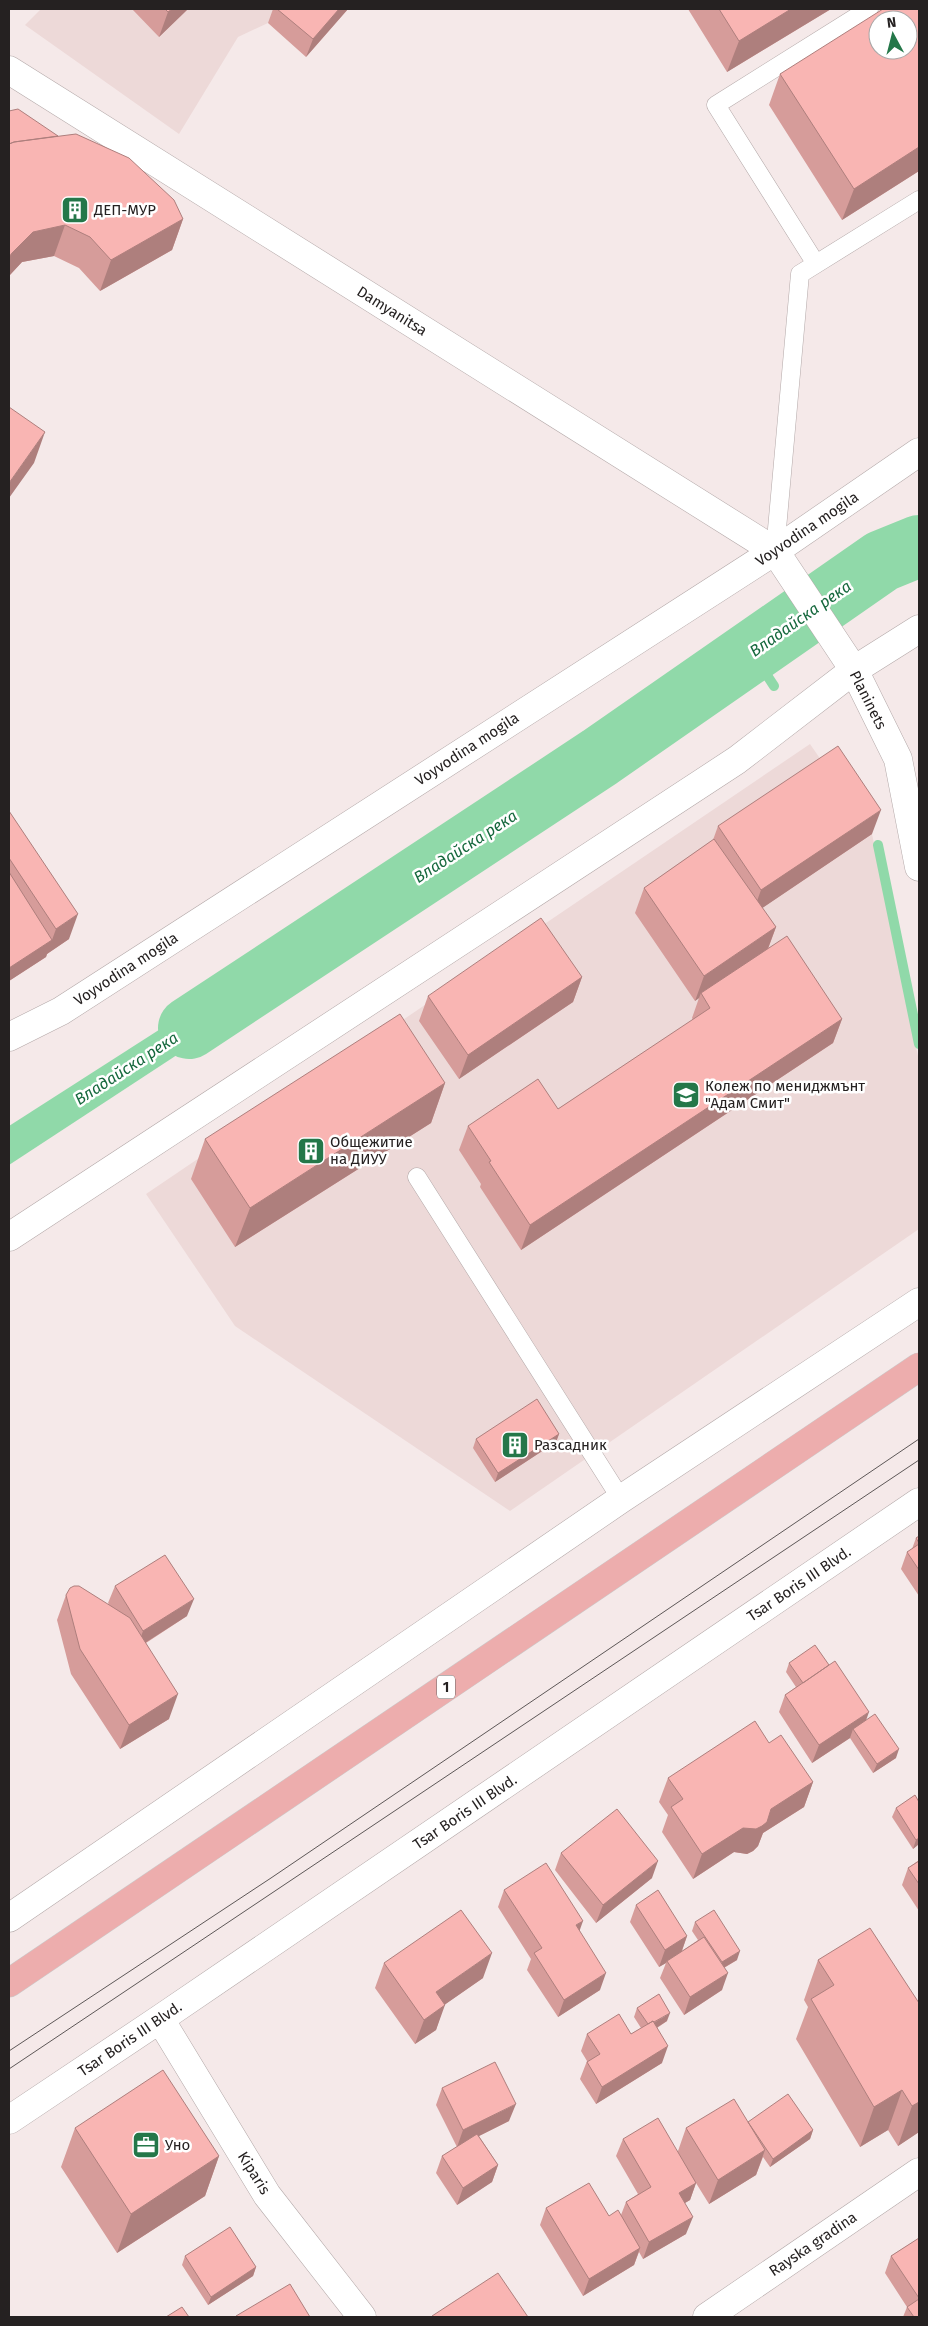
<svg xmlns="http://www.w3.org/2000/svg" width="928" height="2326" viewBox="0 0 928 2326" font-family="'Fira Sans',sans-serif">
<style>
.built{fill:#edd9d8}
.water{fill:#90d9a9}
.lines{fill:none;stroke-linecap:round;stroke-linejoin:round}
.stream{stroke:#90d9a9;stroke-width:10}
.river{stroke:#90d9a9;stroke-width:62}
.lane-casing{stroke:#b3a8a8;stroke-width:19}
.street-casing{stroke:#b3a8a8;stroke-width:29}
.primary-casing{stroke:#cbcaca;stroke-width:29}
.lane{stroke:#fff;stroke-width:18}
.street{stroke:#fff;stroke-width:28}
.primary{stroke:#edadad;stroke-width:28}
.tram{stroke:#5d5757;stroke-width:1}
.wall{fill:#d69c9a}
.shaded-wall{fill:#ae7f7d}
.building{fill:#f9b5b3;stroke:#ae7f7d;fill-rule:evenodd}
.labels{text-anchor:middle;stroke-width:5;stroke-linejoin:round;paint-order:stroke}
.shield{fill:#fff;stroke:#666464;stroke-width:1}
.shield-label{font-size:14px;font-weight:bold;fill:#252121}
.poi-label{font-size:15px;fill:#252121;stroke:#fff;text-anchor:start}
.street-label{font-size:15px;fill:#252121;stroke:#fff}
.water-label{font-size:16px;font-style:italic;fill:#15683d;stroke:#fff}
</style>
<rect width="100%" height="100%" fill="#f5e9e9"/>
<path class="built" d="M41 9H280L268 23 238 37 179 134 25 25Z
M810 744 872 834 919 1061V1229L510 1511 235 1326 146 1194Z"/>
<path class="water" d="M254 969 270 994 9 1165V1126Z"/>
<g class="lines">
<path class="stream" d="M751 651 774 686
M878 845 919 1044"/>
<path class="river" d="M189 1028 600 757 882 561 919 546"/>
<g class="lane-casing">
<path id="lane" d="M816 264 716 105 869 9
M775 551 800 274 919 200
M417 1177 621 1499"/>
</g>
<g class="street-casing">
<path id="street" d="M9 70 775 551 854 670 898 759 919 867
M9 1037 61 1011 775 551 919 452
M9 1237 737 760 854 670 919 629
M9 1918 621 1499 919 1302
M160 2019 267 2195 362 2317
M9 2120 160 2019 919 1502
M707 2317 919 2172"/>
</g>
<g class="primary-casing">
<path id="primary" d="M9 1983 919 1367"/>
</g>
<use href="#lane" class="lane"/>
<use href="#street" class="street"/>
<use href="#primary" class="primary"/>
<path class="tram" d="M9 2051 271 1878 919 1439
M9 2069 919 1460"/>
</g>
<path class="wall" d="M132 9H188L159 37Z
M273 9H348L306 57 268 23Z
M688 9H831L727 72Z
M919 9V171L842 220 769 105 780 74Z
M9 111 58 136 183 219 172 250 100 291 79 268 54 256 22 262 9 276Z
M9 811 69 939 47 954 46 957 9 981Z
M718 826 872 834 762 908 776 927 768 949 842 1019 833 1043 521 1250 480 1187 481 1184 459 1150 468 1126 558 1109 693 1020 692 1018 699 998 695 1001 635 913 644 888 713 840Z
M582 977 573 1002 459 1079 419 1021 428 996Z
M445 1083 431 1123 235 1247 191 1179 205 1139Z
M559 1434 556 1442 495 1482 473 1448 476 1439Z
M919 1536V1596L901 1569 907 1552 912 1549 916 1538Z
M115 1586 187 1616 146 1643 169 1719 120 1749 71 1674 57 1620 66 1595 110 1606 108 1603Z
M789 1663 866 1720 896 1758 873 1773 850 1738 812 1763 779 1712 785 1695 796 1687 786 1672Z
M769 1743 813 1782 804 1807 763 1833 758 1846 753 1851 747 1854 734 1852 693 1879 662 1832 668 1815 659 1802 668 1778Z
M919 1802V1844L913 1849 892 1817 896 1808Z
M561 1853 652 1878 596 1923 555 1870Z
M919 1860V1911L902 1885 908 1868Z
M504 1890 579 1931 600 1990 558 2017 527 1970 531 1959 498 1907Z
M636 1905 687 1936 682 1951 698 1940 692 1931 695 1922 737 1960 724 1968 722 1990 684 2015 660 1978 666 1963 659 1967 630 1922Z
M818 1960 919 2003V2132L898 2146 888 2130 860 2147 796 2039 808 2007 804 2000Z
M384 1963 483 1978 444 2005 436 2030 415 2044 375 1988Z
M637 2008 667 2021 657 2028 662 2063 596 2104 580 2079 587 2061 581 2051 587 2034H631L641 2028 634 2017Z
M442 2088 509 2121 479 2136 498 2165 492 2182 457 2205 436 2173 442 2156 457 2147 436 2105Z
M748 2122 813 2130 810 2139 770 2167 763 2157 756 2175 709 2204 696 2183 690 2200 685 2203 686 2234 643 2259 639 2252 634 2265 583 2296 540 2225 546 2208 609 2216 621 2215 626 2202 638 2194 616 2156 623 2139 678 2151 686 2128Z
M75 2128 219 2156 205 2196 117 2253 61 2167Z
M919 2238V2317H903L907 2307 885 2273 891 2256Z
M185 2256 256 2267 253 2276 208 2305 182 2265Z"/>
<path class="shaded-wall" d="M172 9H188L159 37 168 12Z
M339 9H348L306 57 313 39Z
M791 9H831L727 72 739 41Z
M919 147V171L842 220 854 189Z
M183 219 172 250 100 291 111 260Z
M65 225 54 256 22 262 9 276V257L12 253 33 232Z
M45 432 34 463 9 498V483Z
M881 810 872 834 752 915 761 890Z
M78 914 69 939 47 954 46 957 9 981V968L52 940 56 929Z
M776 927 767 951 701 993 699 998 695 1001 704 976Z
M582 977 573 1002 459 1079 468 1055Z
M842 1019 833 1043 521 1250 530 1225Z
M445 1083 431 1123 235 1247 250 1208Z
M559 1434 556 1442 495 1482 498 1473Z
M194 1599 187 1616 137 1648 143 1631Z
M178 1694 169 1719 120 1749 129 1725Z
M869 1712 863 1729H853L850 1738 812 1763 819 1745Z
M899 1749 896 1758 873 1773 877 1764Z
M813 1782 804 1807 763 1833 758 1846 753 1851 747 1854 734 1852 693 1879 702 1854Z
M919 1838V1844L913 1849 916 1840Z
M658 1861 652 1878 596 1923 603 1905Z
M583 1921 577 1938 576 1925Z
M687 1936 681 1953 667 1961 666 1963 659 1967 665 1950Z
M740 1951 737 1960 718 1971 722 1962Z
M492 1953 483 1978 427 2017 436 1992Z
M606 1973 600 1990 558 2017 564 2000Z
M728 1973 722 1990 684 2015 690 1997Z
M445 2005 436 2030 415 2044 424 2020Z
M670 2013 667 2021 645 2035 649 2026Z
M668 2046 662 2063 596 2104 602 2087Z
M902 2090 888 2130 860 2147 874 2107Z
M919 2102V2132L898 2146 912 2106Z
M516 2104 509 2121 457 2147 463 2130Z
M813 2130 810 2139 770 2167 773 2159Z
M765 2150 756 2175 709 2204 718 2180Z
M219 2156 205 2196 117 2253 131 2214Z
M498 2165 492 2182 457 2205 463 2188Z
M696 2183 690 2200 673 2210 679 2193Z
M693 2217 686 2234 643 2259 649 2242Z
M640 2248 634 2265 583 2296 589 2279Z
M256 2267 253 2276 208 2305 211 2297Z"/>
<path class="building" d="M165 9H172L168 12Z
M277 9H339L313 39Z
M719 9H791L739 41Z
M883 9H919V147L854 189 780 74ZM878 20H908V50H878Z
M18 109 58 136 14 142 9 144V111Z
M76 134 129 158 174 200 183 219 111 260 90 237 65 225 33 232 12 253 9 257V144L14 142Z
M9 407 45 432 9 483Z
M838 746 881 810 761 890 718 826Z
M9 811 78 914 56 929 9 858Z
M714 839 776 927 704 976 644 888Z
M9 872 52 940 9 968Z
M541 918 582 977 468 1055 428 996Z
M787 936 842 1019 530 1225 489 1162 491 1161 468 1126 538 1079 558 1109 710 1008 701 993Z
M400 1014 445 1083 250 1208 205 1139Z
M537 1399 559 1434 498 1473 476 1439Z
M919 1536V1543L916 1538Z
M919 1544V1570L907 1552Z
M165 1555 194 1599 143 1631 115 1586Z
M74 1586H79L130 1618 178 1694 129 1725 80 1649 66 1595 70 1588Z
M815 1645 829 1665 803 1683 789 1663Z
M835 1661 869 1712 819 1745 785 1695Z
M875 1714 899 1749 877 1764 853 1729Z
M755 1721 769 1743 781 1735 813 1782 771 1809 767 1822 762 1826 756 1829 743 1828 702 1854 671 1807 683 1799 668 1778Z
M915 1795 919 1802V1838L916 1840 896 1808Z
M617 1809 658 1861 603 1905 561 1853Z
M919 1861V1884L908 1868Z
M546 1863 583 1921 576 1925 606 1973 564 2000 534 1953 542 1948 504 1890Z
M658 1890 687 1936 665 1950 636 1905Z
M461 1910 492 1953 436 1992 445 2005 424 2020 384 1963Z
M714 1910 740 1951 722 1962 695 1922Z
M870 1928 919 2003V2102L912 2106 902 2090 874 2107 811 1999 834 1985 818 1960Z
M704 1937 728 1973 690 1997 667 1961Z
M659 1994 670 2013 654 2022 653 2021 648 2024 637 2008Z
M619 2014 631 2034 653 2021 668 2046 602 2087 587 2062 600 2054 587 2034Z
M495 2062 516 2104 463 2130 442 2088Z
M163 2070 219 2156 131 2214 75 2128Z
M788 2094 813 2130 773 2159 748 2122Z
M734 2099 765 2150 718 2180 686 2128Z
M658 2118 696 2183 679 2193 693 2217 649 2242 626 2202 651 2187 623 2139Z
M477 2134 498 2165 463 2188 442 2156Z
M589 2183 609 2216 618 2210 640 2248 589 2279 546 2208Z
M230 2227 256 2267 211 2297 185 2256Z
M919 2238V2298L891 2256Z
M498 2273 528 2317H433L432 2316Z
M290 2284 310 2317H237L236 2316Z
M919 2299V2317H914L907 2307Z
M182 2307 189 2317H166Z"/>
<defs>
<g id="building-square" transform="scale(1.4375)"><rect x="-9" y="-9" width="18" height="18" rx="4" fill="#247749" stroke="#fff"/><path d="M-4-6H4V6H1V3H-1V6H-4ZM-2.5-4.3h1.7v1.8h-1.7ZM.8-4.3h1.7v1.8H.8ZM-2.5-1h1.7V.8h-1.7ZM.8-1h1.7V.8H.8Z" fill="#fff"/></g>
<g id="school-square" transform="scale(1.4375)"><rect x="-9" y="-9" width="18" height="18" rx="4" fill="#247749" stroke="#fff"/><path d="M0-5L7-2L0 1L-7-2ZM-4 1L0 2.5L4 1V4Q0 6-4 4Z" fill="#fff"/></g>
<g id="office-square" transform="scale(1.4375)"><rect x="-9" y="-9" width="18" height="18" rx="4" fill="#247749" stroke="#fff"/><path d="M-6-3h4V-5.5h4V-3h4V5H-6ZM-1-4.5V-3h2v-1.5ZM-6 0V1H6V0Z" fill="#fff"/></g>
</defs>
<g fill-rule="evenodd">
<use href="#building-square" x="75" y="210"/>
<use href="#school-square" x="686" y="1095"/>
<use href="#building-square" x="311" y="1151"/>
<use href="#building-square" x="515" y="1445"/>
<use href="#office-square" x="146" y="2145"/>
</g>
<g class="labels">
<rect class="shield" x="437" y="1675.5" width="18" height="23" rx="4"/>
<g class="shield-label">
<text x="446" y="1692">1</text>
</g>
<g class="poi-label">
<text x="94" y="215">ДЕП-МУР</text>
<text x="705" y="1091">Колеж по мениджмънт<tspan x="705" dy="17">"Адам Смит"</tspan></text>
<text x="330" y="1147">Общежитие<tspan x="330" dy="17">на ДИУУ</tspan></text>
<text x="534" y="1450">Разсадник</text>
<text x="165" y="2150">Уно</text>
</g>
<g class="street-label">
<text transform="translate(392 311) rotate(32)" y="5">Damyanitsa</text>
<text transform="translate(807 529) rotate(-34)" y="5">Voyvodina mogila</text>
<text transform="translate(868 700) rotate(63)" y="5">Planinets</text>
<text transform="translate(467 749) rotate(-33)" y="5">Voyvodina mogila</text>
<text transform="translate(126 969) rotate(-33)" y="5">Voyvodina mogila</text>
<text transform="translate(799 1584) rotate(-34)" y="5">Tsar Boris III Blvd.</text>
<text transform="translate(465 1812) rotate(-34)" y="5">Tsar Boris III Blvd.</text>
<text transform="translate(130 2039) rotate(-34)" y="5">Tsar Boris III Blvd.</text>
<text transform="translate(254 2173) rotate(58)" y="5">Kiparis</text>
<text transform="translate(813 2244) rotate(-34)" y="5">Rayska gradina</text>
</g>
<g class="water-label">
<text transform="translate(800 618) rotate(-35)" y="6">Владайска река</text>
<text transform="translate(465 846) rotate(-33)" y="6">Владайска река</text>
<text transform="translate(126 1068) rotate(-33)" y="6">Владайска река</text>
</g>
</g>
<rect width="928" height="2326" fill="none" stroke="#252121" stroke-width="20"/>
<g transform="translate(893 35) rotate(353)"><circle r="24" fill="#ffffff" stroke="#a8a6a6"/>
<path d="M0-4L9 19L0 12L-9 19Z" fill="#247749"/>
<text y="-8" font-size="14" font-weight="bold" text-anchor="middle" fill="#252121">N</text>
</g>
</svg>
